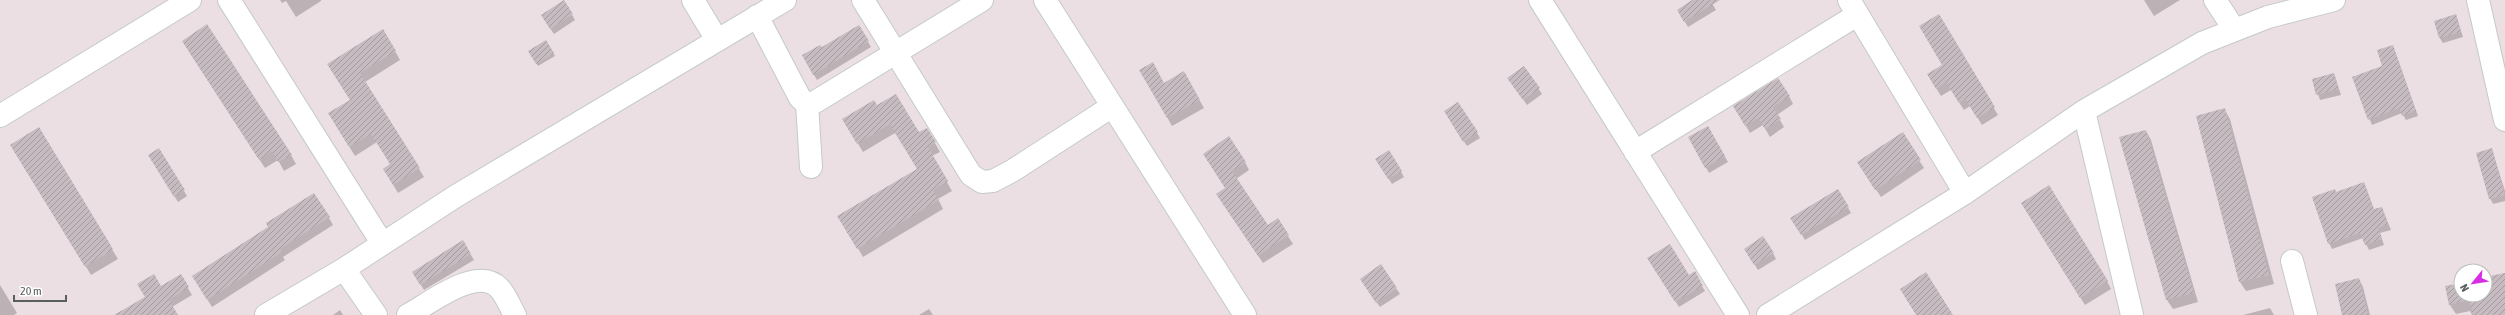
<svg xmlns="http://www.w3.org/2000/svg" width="2505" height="315" viewBox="0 0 2505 315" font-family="'Asap Condensed',sans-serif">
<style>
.shadow{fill:#0003}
.building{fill:url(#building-hatch)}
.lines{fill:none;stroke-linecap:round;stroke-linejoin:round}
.minor-casing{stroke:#c3cac7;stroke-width:24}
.minor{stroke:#fff;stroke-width:22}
</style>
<defs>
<pattern id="building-hatch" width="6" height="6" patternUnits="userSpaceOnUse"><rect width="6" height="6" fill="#c6bbc0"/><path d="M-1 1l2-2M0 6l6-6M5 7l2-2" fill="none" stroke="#a49b9f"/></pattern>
</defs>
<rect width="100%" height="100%" fill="#ebdfe3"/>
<path class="shadow" d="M280 0H321V1L296 17 286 1 282 3Z
M1694 0H1710L1716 10 1688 27 1678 10Z
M2144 0H2180L2154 16Z
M564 1 575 20 554 34 545 21Z
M2456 15 2463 37 2443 43 2439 37Z
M1939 16 1998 115 1982 125 1970 106 1964 110 1951 90 1941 96 1928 75 1944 65Z
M859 26 871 47 817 80 803 56 821 49Z
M546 42 555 56 538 66 530 52Z
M2393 46 2418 116 2406 120 2402 113 2372 125 2353 78 2384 66Z
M188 50 291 155 296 164 284 171 278 160 265 168Z
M395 51 400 60 365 82 424 177 398 193 384 169 391 165 377 142 355 156 334 122 351 101 334 73Z
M1524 67 1542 94 1527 105 1512 84Z
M1141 70 1164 84 1184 73 1204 108 1172 126Z
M2334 74 2341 95 2320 100 2313 79Z
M1789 96 1793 104 1777 115 1784 127 1770 137 1763 125 1750 133 1739 114Z
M876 106 919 133 927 129 940 152 932 156 952 191 938 199 943 209 863 257 839 216 918 169 895 133 863 152 843 119Z
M2224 109 2230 119 2274 284 2246 291 2240 282 2197 116Z
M1448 117 1477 133 1480 138 1467 146Z
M1708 127 1728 162 1709 173 1689 138Z
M38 128 118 259 91 275 17 154Z
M2146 131 2151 140 2198 302 2173 309 2167 300 2120 138Z
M1902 134 1924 168 1881 197 1863 170Z
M159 149 187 196 178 202 149 155Z
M2492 150 2505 191V201L2493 204 2490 198Z
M1389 151 1404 177 1392 184 1376 159Z
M1204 154 1245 162 1249 170 1236 179 1267 227 1278 220 1293 244 1263 263 1222 202 1226 189Z
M2364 183 2374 210 2382 208 2391 230 2380 233 2384 245 2369 250 2363 238 2332 249 2329 243 2336 193Z
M1838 190 1851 213 1805 240 1792 218Z
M2027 211 2107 281 2111 289 2085 305Z
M329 218 333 225 283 257 285 260 212 307 193 276Z
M463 242 474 260 424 290 413 272Z
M1745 249 1773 253 1776 259 1758 270Z
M1652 263 1689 276 1694 273 1705 291 1679 307Z
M1381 266 1400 294 1380 307 1364 284Z
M2505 273V315H2472L2470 311 2456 314 2450 305 2446 287 2461 284V295H2485V278Z
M180 275 192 295 172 307 177 315H117Z
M2359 279 2363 287 2370 315H2343Z
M0 285 17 313 14 315H0Z
M2270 308 2274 315H2243Z
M929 309 933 315H919Z
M340 310 343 315H333Z"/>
<path class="building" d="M564 0 573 14 550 29 541 15Z
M1692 0H1720L1684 22 1677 10Z
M1939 14 1995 107 1977 118 1965 99 1959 103 1946 82 1936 89 1927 74 1942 65 1919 26Z
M2456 14 2461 32 2439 38 2434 21Z
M207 24 292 155 278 162 272 151 259 160 182 41Z
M859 25 869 41 813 75 802 55 820 45 822 47Z
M383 29 396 51 360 73 420 168 393 185 383 169 390 164 371 134 349 147 328 113 350 100 327 64Z
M546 40 554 53 536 64 528 51Z
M2393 45 2416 111 2402 116 2399 108 2368 120 2352 77 2382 66 2377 50Z
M1153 62 1164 83 1184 71 1200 100 1167 118 1139 70Z
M1524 66 1540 88 1523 100 1507 78Z
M2334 73 2339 89 2316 95 2312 79Z
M1778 78 1790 96 1773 107 1781 119 1765 129 1758 118 1745 126 1733 106Z
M896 94 919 132 927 128 936 142 928 147 948 181 933 190 939 200 857 249 837 216 917 169 890 124 857 144 842 119 874 100 877 105Z
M1458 102 1478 132 1463 142 1444 111Z
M2225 108 2269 275 2239 282 2196 116Z
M1708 126 1725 156 1705 168 1688 137Z
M39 127 113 249 85 267 10 145Z
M2146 130 2194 293 2166 300 2119 137Z
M1903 132 1921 160 1875 190 1857 162Z
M1229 136 1246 162 1232 171 1268 225 1278 218 1289 235 1258 256 1216 194 1225 188 1203 154Z
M159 148 185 190 174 197 148 155Z
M2492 148 2505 195 2489 199 2476 153Z
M1389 150 1402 171 1388 179 1375 159Z
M2364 182 2374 209 2382 207 2388 224 2378 228 2382 239 2365 245 2360 233 2328 244 2312 197 2335 189 2336 192Z
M2049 185 2108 281 2080 298 2021 203Z
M1838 189 1849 207 1801 235 1790 218Z
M314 193 330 217 280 249 282 252 207 300 192 276 268 227 266 223Z
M1763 236 1774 253 1754 265 1744 249Z
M463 240 471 254 420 285 412 272Z
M1670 244 1689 275 1695 271 1703 286 1675 302 1647 258Z
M1381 264 1397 288 1376 303 1360 279Z
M1926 272 1953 315H1916L1900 289Z
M2505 273V315H2473L2469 300 2449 305 2445 286 2461 283V295H2485V277Z
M154 274 161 286 181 274 189 287 169 300 178 315H114L145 297 137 284Z
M2359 278 2368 315H2342L2335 284Z"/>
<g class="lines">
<g class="minor-casing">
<path id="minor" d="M229 0 382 243
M693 0 717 40
M863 0 971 175 982 182 993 181 1012 171 1111 107
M1045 0 1245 315
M1540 0 1738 315
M1849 0 1965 193
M2215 0 2234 29
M2478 0 2505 120
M757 16 800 98 807 104 815 102 982 0
M807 104 811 167
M2084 111 2132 315
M0 116 190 0
M1635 152 1857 15
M2292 261 2306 315
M344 269 376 315
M266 315 344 269 456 196 785 0
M408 315C430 303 478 265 499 288 506 295 510 307 515 315
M1768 315 1965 193 2084 111 2202 43 2268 17 2334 0"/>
</g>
<use href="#minor" class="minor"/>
</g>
<g transform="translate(2473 283) rotate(240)"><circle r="19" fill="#ffffff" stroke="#bcbfbd"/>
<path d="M0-3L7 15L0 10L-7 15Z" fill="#d82ce5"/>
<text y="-6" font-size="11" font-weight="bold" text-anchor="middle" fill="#58605b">N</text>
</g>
<path d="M14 295v6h52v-6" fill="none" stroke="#58605b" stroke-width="2"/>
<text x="20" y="295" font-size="12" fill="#58605b" stroke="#ffffff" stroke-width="3" paint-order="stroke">20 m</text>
</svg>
